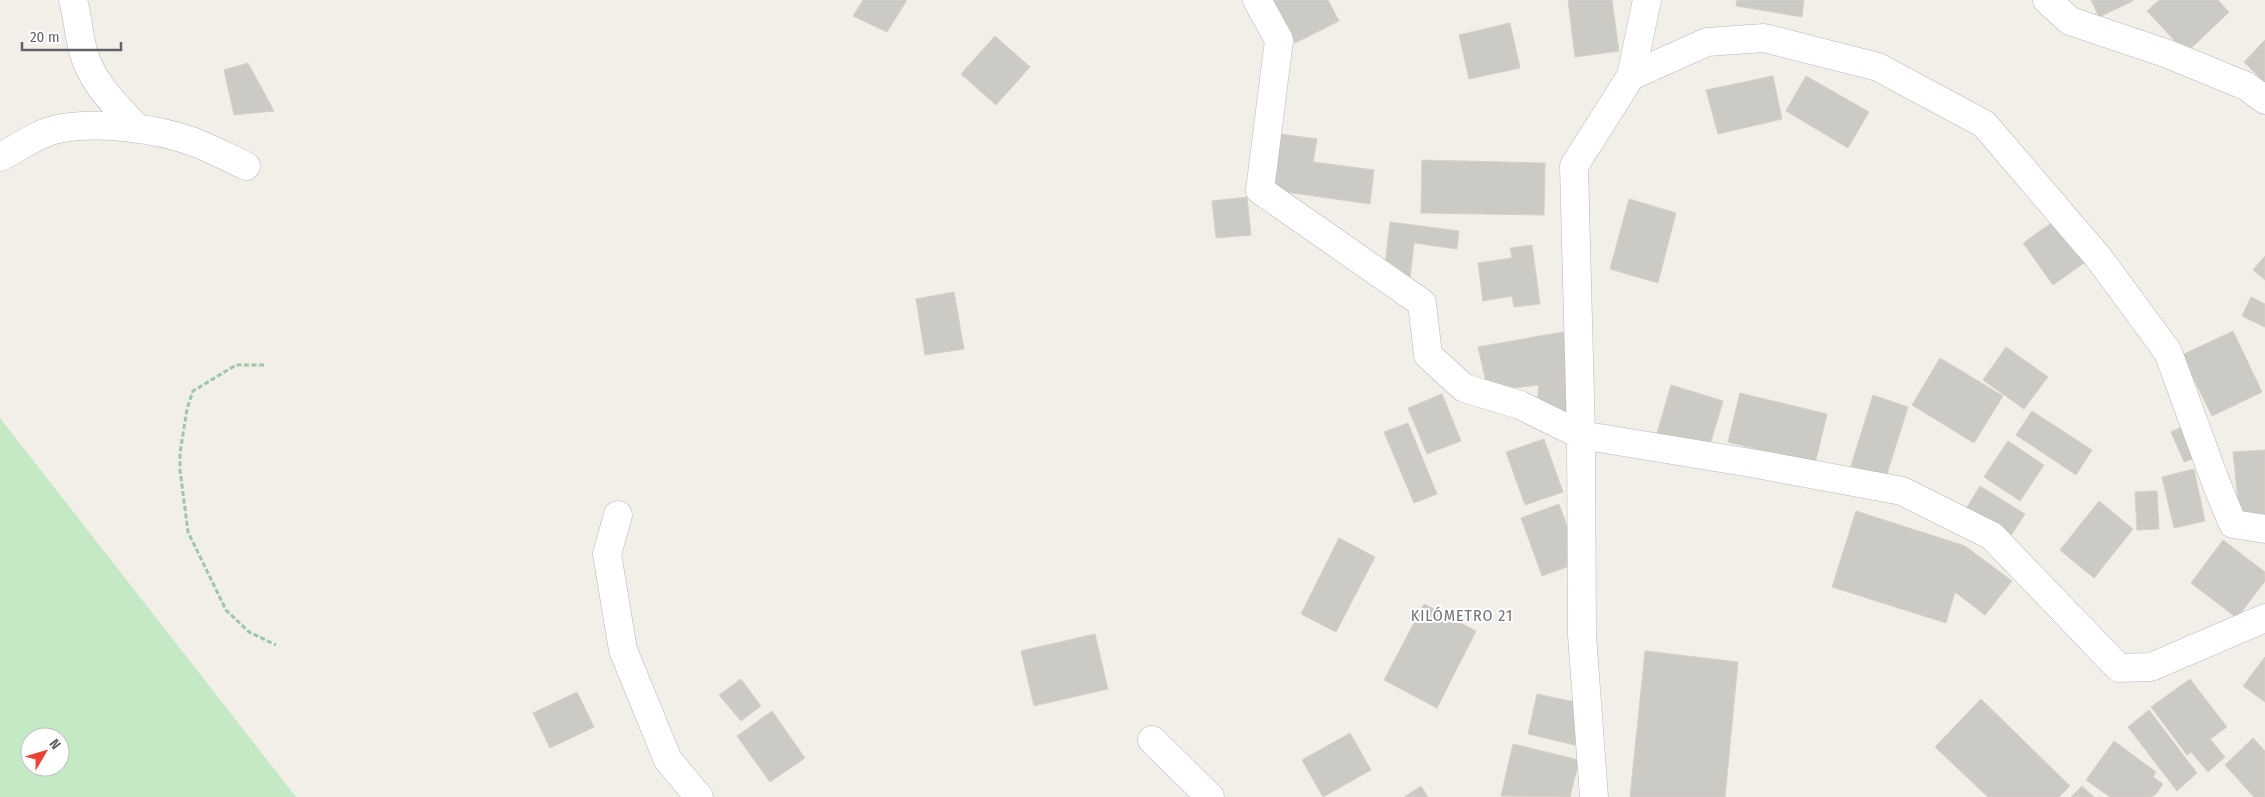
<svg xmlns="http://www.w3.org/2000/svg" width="2265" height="797" viewBox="0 0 2265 797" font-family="'Fira Sans Condensed',sans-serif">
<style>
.green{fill:#c5e8c5;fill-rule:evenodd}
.building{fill:#cccac5;stroke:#d6d1c6}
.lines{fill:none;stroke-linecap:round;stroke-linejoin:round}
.minor-casing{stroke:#b5b8bc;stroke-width:29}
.path{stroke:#9cc7a9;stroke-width:3;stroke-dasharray:5 2.5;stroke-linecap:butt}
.minor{stroke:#fff;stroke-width:28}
.labels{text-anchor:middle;stroke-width:4;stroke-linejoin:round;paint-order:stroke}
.quarter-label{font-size:16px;letter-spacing:1px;fill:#70757a;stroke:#fff}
</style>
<rect width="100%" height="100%" fill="#f1efe8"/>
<path class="green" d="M0 418 296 797H0ZM30 737H60V767H30Z"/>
<path class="building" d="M863 0H907L887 32 853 16Z
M1272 0H1328L1339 21 1295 43Z
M1568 0H1612L1619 51 1575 57Z
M1737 0H1804L1802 17 1736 6Z
M2091 0H2133V1L2099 17Z
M2159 0H2218L2229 12 2186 53 2147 11Z
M1510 23 1520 68 1469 79 1459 35Z
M995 36 1030 67 996 105 961 74Z
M2265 40V83L2244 62Z
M248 63 274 111 234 115 224 70Z
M1773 76 1782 119 1718 134 1706 90Z
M1806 76 1869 112 1848 148 1786 111Z
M1280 134 1317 139 1313 162 1374 170 1370 204 1272 190Z
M1422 160 1545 163 1544 215 1421 213Z
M1247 197 1251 235 1216 238 1212 201Z
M1629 199 1676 213 1658 283 1610 269Z
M2054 221 2084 263 2053 285 2023 243Z
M1390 222 1459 231 1457 249 1414 243 1410 278 1384 275Z
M1532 245 1540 304 1514 307 1512 296 1483 301 1478 263 1512 258 1510 248Z
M2265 256V280L2253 270Z
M954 292 964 349 925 355 916 299Z
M2251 297 2265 304V327L2242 316Z
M1568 331 1576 415 1536 410 1539 385 1488 391 1478 347Z
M2233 331 2262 392 2212 416 2182 355Z
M2006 347 2048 377 2024 409 1983 380Z
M1940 358 2003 396 1974 443 1912 405Z
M1671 385 1723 401 1709 448 1657 433Z
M1740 393 1827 414 1814 468 1763 456 1764 451 1728 442Z
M1442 394 1461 441 1427 454 1408 408Z
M1873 395 1908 407 1886 477 1851 466Z
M2032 411 2092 450 2076 475 2016 435Z
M1408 423 1437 494 1414 503 1384 432Z
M2186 425 2200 456 2184 462 2171 432Z
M1544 439 1563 492 1525 505 1506 452Z
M2008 441 2044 465 2020 501 1984 477Z
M2265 450V518L2240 520 2233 452Z
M2194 469 2205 521 2174 528 2162 477Z
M1980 486 2025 514 2010 537 1966 509Z
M2157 491 2159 529 2137 530 2135 492Z
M2099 501 2133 529 2094 578 2060 550Z
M1559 504 1580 562 1542 576 1521 518Z
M1856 511 1965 546 2012 581 1985 615 1955 592 1946 623 1832 587Z
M1339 538 1375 557 1336 632 1301 614Z
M2223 540 2265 572V581L2237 618 2191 583Z
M1424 604 1476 631 1437 708 1384 680Z
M1095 634 1108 689 1034 706 1021 651Z
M1645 651 1738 662 1725 797H1630Z
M2265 657V702L2243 686Z
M741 679 761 706 741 721 719 695Z
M2190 679 2227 727 2210 739 2225 757 2208 772 2191 752 2187 755 2151 707Z
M577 692 594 727 550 748 533 713Z
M1537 694 1584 704 1575 745 1528 734Z
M1981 699 2070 786 2059 797H1988L1935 747Z
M2149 710 2197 773 2177 791 2128 727Z
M772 711 805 758 770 782 737 736Z
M1350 733 1371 770 1323 797 1302 760Z
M2253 738 2265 751V797H2254L2225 765Z
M2114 741 2156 772 2153 777 2163 784 2156 794 2151 797H2110L2086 780Z
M1513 744 1579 760 1570 797 1501 796Z
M1421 786 1428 797H1404Z
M2082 786 2094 797H2071Z"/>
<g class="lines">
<g class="minor-casing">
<path id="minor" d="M73 0C77 14 78 28 81 42 87 78 114 104 138 129
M1257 0 1279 40 1260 190 1422 303 1428 355 1464 388 1520 405 1581 435 1757 464 1902 491 1992 536 2119 668 2151 667 2265 618
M2047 0 2070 21 2168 54 2246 86 2265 100
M1631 76 1707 42 1764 38 1878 67 1984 124 2098 257 2168 352 2216 483 2233 524 2265 529
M0 157C19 148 37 133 58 129 99 121 155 128 194 142 212 149 229 158 246 166
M618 515 607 554 623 650 668 760 699 797
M1152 740 1210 797
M1594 797 1582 635 1581 435 1574 166 1631 76 1647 0"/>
</g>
<path class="path" d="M264 365H236L193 391 187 409 180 453V470L188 532 226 610 249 632 276 645"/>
<use href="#minor" class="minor"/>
</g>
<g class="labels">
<g class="quarter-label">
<text x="1462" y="621">KILÓMETRO 21</text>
</g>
</g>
<g transform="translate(45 752) rotate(52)"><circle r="24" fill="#ffffff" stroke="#bfc1c3"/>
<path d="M0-4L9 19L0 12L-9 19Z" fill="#ea4335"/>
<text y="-8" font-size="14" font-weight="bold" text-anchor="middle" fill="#5f6368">N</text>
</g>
<path d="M22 42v8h99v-8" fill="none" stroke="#5f6368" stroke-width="2.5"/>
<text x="30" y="42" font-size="15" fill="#5f6368" stroke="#ffffff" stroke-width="4" paint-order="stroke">20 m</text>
</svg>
